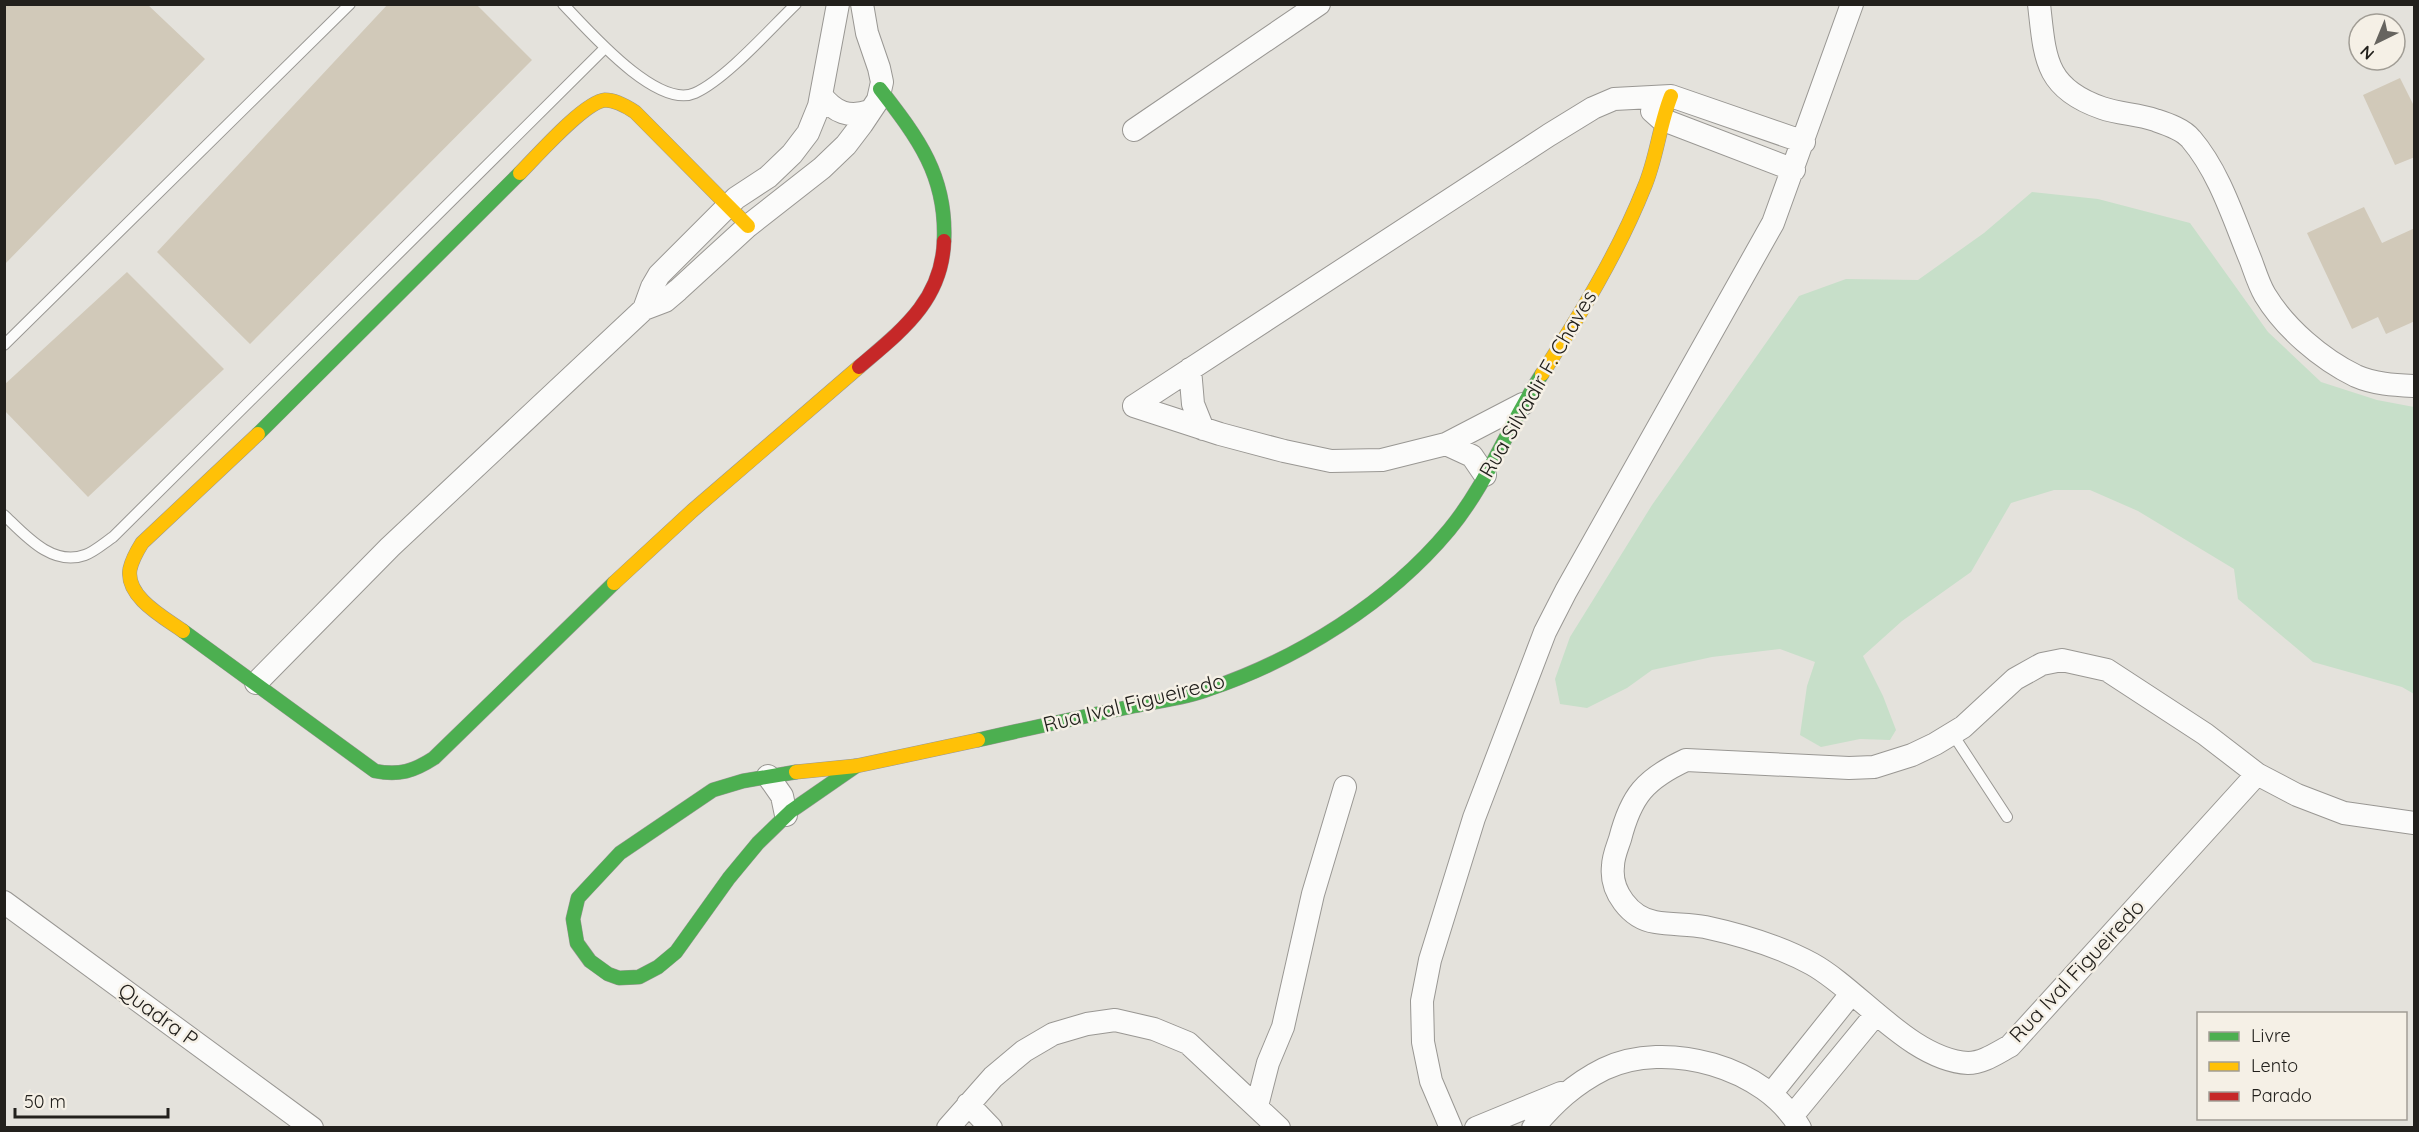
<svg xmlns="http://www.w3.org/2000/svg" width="2419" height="1132" viewBox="0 0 2419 1132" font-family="Quicksand,sans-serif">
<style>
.green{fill:#c7dfc9}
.building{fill:#d1c9b9}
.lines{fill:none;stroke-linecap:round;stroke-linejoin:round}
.lane-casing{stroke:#999793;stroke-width:12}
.street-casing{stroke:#999793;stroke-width:24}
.fast-casing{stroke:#999793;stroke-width:15}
.slow-casing{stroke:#999793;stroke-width:15}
.jam-casing{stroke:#999793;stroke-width:15}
.lane{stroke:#fbfbfa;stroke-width:10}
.street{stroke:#fbfbfa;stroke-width:22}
.fast{stroke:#4caf50;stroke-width:14}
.slow{stroke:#ffc107;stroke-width:14}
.jam{stroke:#c62828;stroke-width:14}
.labels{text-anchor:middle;stroke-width:5;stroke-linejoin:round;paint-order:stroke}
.street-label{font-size:21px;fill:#22201c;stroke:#f5f0e6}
</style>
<rect width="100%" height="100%" fill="#e4e2dc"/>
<path class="green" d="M2032 192 2098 199 2190 223 2268 332 2321 382 2377 400 2414 407V694L2402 687 2313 662 2238 599 2234 569 2138 511 2090 490H2054L2011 503 1971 572 1902 621 1863 656 1883 696 1896 730 1890 740 1860 739 1821 747 1800 735 1807 686 1815 662 1780 649 1712 657 1652 670 1627 688 1587 708 1560 704 1555 679 1570 637 1652 505 1799 296 1846 279 1918 280 1984 233Z"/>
<path class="building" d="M4 4H147L205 59 4 265Z
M388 4H476L532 60 250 344 157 252Z
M2400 78 2415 108V157L2395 165 2363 95Z
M2364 207 2382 243 2415 228V321L2386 334 2378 317 2352 329 2307 233Z
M127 272 224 369 88 497 4 410V385Z"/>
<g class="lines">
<g class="lane-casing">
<path id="lane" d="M563 4C588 30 657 110 695 93 726 79 770 29 796 4
M4 345 350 4
M4 515C25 535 52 567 85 555 94 552 104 543 113 537L605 48
M1952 733 2007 817"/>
</g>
<g class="street-casing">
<path id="street" d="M2039 4C2045 57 2044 88 2102 108 2119 114 2138 114 2155 120 2167 124 2183 129 2191 139 2220 173 2234 220 2251 261 2255 272 2259 285 2265 295 2285 328 2321 359 2356 376 2374 384 2395 385 2414 386
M821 95C835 113 849 118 870 111
M1652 111 1661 119 1794 170
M1134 130 1319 4
M644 309 652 287 659 275 736 198 768 177 792 154 808 133 819 106 838 4
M1190 369 1193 404 1203 429
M1134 406 1549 135 1593 108 1614 99 1671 96 1804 142
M1134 406 1220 434 1284 451 1331 461 1382 460 1446 444 1523 404
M1446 444 1472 456 1485 475
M256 683 390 547 644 309 665 301 678 290 748 226 822 168 846 145 862 124 878 100 882 82 879 68 867 33 862 4
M2257 774 2010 1046C1997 1053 1983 1063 1968 1063 1911 1060 1859 990 1812 964 1779 946 1742 935 1705 927 1689 924 1672 925 1655 922 1630 918 1610 891 1613 866 1613 857 1617 848 1620 839 1631 796 1645 779 1686 760L1849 768 1874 767 1912 755 1935 744 1963 727 2015 679 2042 664 2062 660 2107 670 2205 734 2257 774 2297 795 2344 813 2414 823
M768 776 782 796 786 815
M4 902 312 1128
M1771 1094 1851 994
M968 1104 991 1128
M1257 1106 1268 1063 1283 1027 1313 894 1345 787
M1793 1115 1876 1014
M948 1128 993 1077 1024 1051 1053 1034 1087 1024 1115 1020 1154 1029 1188 1043 1279 1128
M1451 1128 1431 1081 1423 1042 1422 1001 1430 960 1474 818 1545 632 1566 591 1773 223 1852 4
M1476 1128 1561 1093
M1533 1128C1554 1103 1574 1084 1604 1069 1666 1039 1766 1067 1800 1128"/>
</g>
<g class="fast-casing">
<path id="fast" d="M880 89C918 138 947 176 944 241
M258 434 520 173
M183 631 375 771C399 776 414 771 434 758L614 583
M978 740C1030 728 1082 717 1134 706 1159 701 1186 698 1209 689 1298 659 1389 602 1449 530 1488 483 1509 424 1542 374
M796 772 743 781 713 790 620 853 578 898 573 919 577 943 590 961 608 974 619 978 639 977 658 967 676 952 729 878 758 843 791 811 856 766"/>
</g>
<g class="slow-casing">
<path id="slow" d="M520 173C536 157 584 102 605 100 616 100 626 106 635 112L748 226
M1542 374C1580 315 1618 253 1644 188 1657 158 1659 126 1671 96
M614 583 692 511 859 367
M183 631C165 618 125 597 130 569 132 560 137 551 142 543L258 434
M796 772 856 766 978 740"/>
</g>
<g class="jam-casing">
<path id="jam" d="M859 367C901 331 942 301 944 241"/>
</g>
<use href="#lane" class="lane"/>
<use href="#street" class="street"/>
<use href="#fast" class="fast"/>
<use href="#slow" class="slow"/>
<use href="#jam" class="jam"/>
</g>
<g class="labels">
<g class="street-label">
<text transform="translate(1538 384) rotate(-60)" y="7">Rua Silvadir F. Chaves</text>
<text transform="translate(1134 703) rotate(-14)" y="7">Rua Ival Figueiredo</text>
<text transform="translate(2077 971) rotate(-47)" y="7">Rua Ival Figueiredo</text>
<text transform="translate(158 1015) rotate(36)" y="7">Quadra P</text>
</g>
</g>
<rect width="2419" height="1132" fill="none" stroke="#22201c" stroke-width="12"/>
<rect x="2197" y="1012" width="210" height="108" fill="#f5f0e6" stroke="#a19d95" stroke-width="1.5"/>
<rect x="2209" y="1032" width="30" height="9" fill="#4caf50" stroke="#a19d95" stroke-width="1.5"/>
<text x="2251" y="1042" font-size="18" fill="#22201c">Livre</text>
<rect x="2209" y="1062" width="30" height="9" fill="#ffc107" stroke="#a19d95" stroke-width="1.5"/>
<text x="2251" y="1072" font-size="18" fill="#22201c">Lento</text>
<rect x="2209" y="1092" width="30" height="9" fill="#c62828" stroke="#a19d95" stroke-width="1.5"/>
<text x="2251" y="1102" font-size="18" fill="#22201c">Parado</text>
<g transform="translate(2377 42) rotate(223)"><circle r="28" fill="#f5f0e6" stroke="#a19d95" stroke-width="1.5"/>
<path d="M0-4.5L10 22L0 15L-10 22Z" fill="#66645f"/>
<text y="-9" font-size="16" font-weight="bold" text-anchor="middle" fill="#22201c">N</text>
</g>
<path d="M15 1108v9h153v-9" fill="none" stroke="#22201c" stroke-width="3"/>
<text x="24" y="1108" font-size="18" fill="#22201c" stroke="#f5f0e6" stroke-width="4.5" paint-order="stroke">50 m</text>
</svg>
